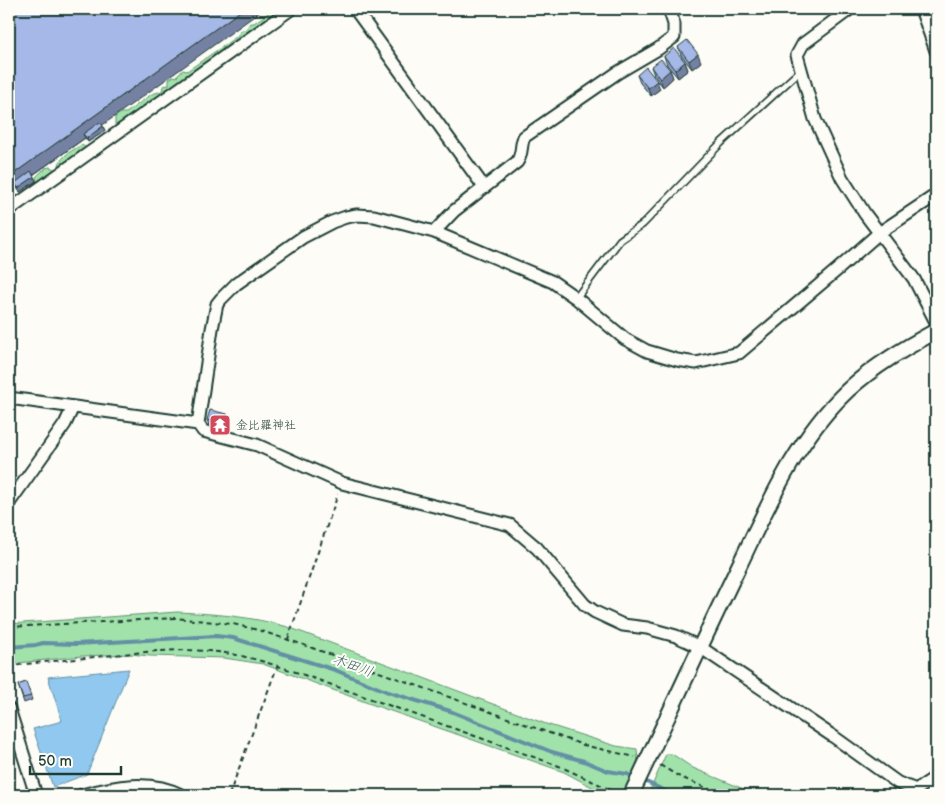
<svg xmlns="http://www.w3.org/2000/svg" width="945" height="804" viewBox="0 0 945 804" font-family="'Balsamiq Sans','Klee One',sans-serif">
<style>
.green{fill:#a1e2ab;stroke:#609070}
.water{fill:#90c8ef;stroke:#6390a4}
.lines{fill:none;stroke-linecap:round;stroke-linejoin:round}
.stream{stroke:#6390a4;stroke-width:4}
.service-casing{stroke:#1f3d34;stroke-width:9}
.minor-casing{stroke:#1f3d34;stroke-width:15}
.tertiary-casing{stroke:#1f3d34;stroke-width:18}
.path{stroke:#1f3d34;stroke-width:2;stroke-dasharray:5 4;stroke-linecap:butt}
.service{stroke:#fdfcf7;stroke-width:5.5}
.minor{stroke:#fdfcf7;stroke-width:11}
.tertiary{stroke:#fdfcf7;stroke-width:14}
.wall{fill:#8f9ec7;stroke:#1f3d34}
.shaded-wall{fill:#7481a2;stroke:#1f3d34}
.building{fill:#a6b8e7;stroke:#1f3d34}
.labels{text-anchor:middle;stroke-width:4;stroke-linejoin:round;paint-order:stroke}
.poi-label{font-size:12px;fill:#1f3d34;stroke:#fdfcf7;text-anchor:start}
.water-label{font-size:14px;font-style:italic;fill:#3b6063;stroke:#fdfcf7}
</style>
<rect width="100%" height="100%" fill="#fdfcf7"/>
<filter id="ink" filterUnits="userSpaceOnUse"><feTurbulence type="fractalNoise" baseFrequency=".02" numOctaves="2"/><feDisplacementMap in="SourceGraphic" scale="10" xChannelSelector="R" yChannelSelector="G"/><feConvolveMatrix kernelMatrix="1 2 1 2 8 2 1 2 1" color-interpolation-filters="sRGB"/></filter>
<g filter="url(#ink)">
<path class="green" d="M274 9H287L258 24 246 35 226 47 216 59 209 60 194 70 172 90 163 93 117 127 115 125V117L121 113H126L152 94 162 91 163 86 169 85V79L174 76 177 77 178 74 183 70 187 71 236 37 242 30 246 29 250 23H254Z
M82 145 86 148 85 151 61 166 59 165C61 156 74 149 82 145Z
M50 167 56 170 28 191 26 190 37 181 36 177 43 170 44 171 45 168Z
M177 612C217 614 249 616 288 627L546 724 616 746 637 749 638 761 623 795H607L564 772 368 703 263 664 224 658 150 656 130 654 82 656 9 664V624Z
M666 754H672L693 768 758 795H648Z"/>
<path class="water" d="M129 669 87 774 53 787 33 729 62 721 48 677Z"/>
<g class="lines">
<path class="stream" d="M9 647 36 645 43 643 76 644 216 636 233 638 335 670 388 692 450 711 552 752 584 761 608 771 627 774 635 777
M642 780 674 795"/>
<g class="service-casing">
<path id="service" d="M576 298 620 240 643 224 721 143 801 70"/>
</g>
<g class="minor-casing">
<path id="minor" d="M355 9 484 187
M850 9 803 44 797 55 815 119 842 178 865 214 914 279 936 322
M921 9 936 51
M936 195 879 233 837 270 739 353 696 363 677 360 647 351 625 339 576 298 553 282 434 232 374 216 357 215 346 217 332 222 303 237 236 284 221 299 217 304 212 329 198 424 203 431 257 445 342 483 510 525 537 548 585 605 595 612 623 625 647 628 676 636 700 647 834 737 898 783 916 790 936 777
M9 210 291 9
M434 232 454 211 517 162C523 154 520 146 524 137L617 73 658 49 674 37V24L671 15 675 9
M9 398 198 424
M9 503 65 424 73 407
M9 709 36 795
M82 795C114 786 150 779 181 795"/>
</g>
<g class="tertiary-casing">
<path id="tertiary" d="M631 795C666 721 700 646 736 572 767 508 795 440 848 390 874 366 905 348 936 331"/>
</g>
<path class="path" d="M9 627 175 618 233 624 258 630 301 644 583 745 635 757
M288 639 338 494
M9 667C34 662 59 661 85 658 126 654 167 648 208 651 236 653 263 661 290 670L559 766 618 793
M660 765 678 776 723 795
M229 795 277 667"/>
<use href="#service" class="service"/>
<use href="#minor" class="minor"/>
<use href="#tertiary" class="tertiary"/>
</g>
<path class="wall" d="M9 9 102 125 105 131 88 142 85 138 33 175 36 181 20 192 16 187 9 192Z
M678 47 701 62 692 69 681 55Z
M664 56 685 62 688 70 678 78 667 65Z
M651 67 670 70 673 78 663 87 654 75Z
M637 75 660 89 651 96 640 83Z
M227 414 230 422 227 433 210 428 207 420Z
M26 682 32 700 24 703 18 685Z"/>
<path class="shaded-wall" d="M243 9H264L86 137 83 134 85 138 17 186 15 183 16 187 9 192V177Z
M698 54 701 62 692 69 689 61Z
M685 62 688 70 678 78 675 70Z
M670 70 673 78 663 87 660 79Z
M657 81 660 89 651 96 648 88Z
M103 126 105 131 88 142 87 138Z
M34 177 36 181 20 192 18 188Z
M227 414 230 422 227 433 224 425Z"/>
<path class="building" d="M9 9H243L9 177Z
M687 40 698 54 689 61 678 47Z
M674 48 685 62 675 70 664 56Z
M661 59 670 70 660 79 651 67Z
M646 67 657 81 648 88 637 75Z
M100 122 103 126 87 138 83 134Z
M31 171 34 177 18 188 15 183Z
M210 410 227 414 224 425 207 420Z
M26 682 31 696 23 698 18 685Z"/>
</g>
<defs>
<g id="temple-square" transform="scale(1.125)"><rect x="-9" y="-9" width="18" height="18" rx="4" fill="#d1495b" stroke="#fdfcf7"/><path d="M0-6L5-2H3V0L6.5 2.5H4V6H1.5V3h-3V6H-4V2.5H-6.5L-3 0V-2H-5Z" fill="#fff"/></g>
</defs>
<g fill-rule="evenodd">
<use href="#temple-square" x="220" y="425"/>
</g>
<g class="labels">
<g class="poi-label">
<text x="236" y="429">金比羅神社</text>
</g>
<g class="water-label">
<text transform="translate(353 665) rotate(20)" y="5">木田川</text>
</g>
</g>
<rect width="945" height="804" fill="none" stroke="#fdfcf7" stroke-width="30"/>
<rect x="15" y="15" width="915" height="774" fill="none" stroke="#1f3d34" stroke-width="2" filter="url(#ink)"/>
<path d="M30 766v8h91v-8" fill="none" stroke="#1f3d34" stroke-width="2.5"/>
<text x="38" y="766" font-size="15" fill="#1f3d34" stroke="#fdfcf7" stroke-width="4" paint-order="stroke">50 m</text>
</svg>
